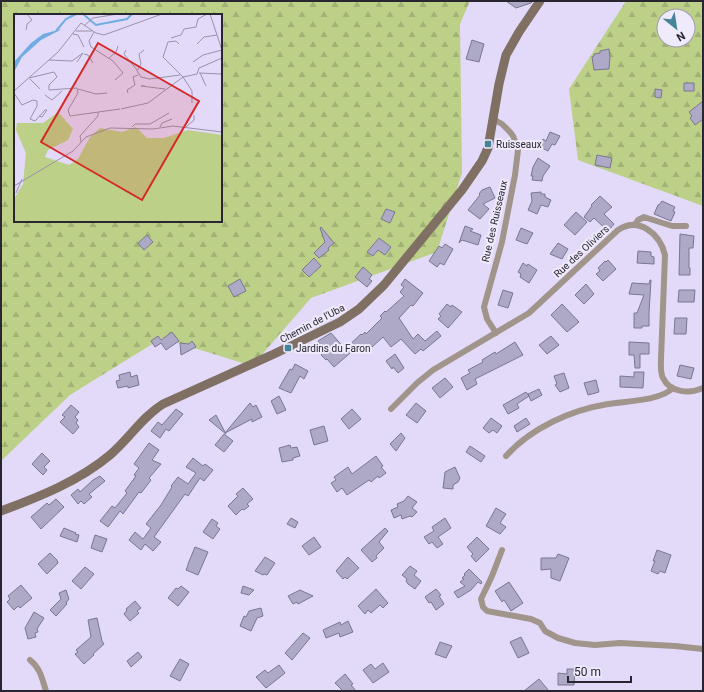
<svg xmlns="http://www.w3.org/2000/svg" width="704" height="692" viewBox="0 0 704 692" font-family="Roboto,sans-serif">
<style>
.forest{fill:url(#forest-firs);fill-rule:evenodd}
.building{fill:#ada9c6;stroke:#7a7792}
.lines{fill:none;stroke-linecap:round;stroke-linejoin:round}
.street{stroke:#a0948b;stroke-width:6}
.secondary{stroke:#807063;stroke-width:9}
.poi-dot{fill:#458499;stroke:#efeafc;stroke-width:1.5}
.labels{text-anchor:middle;stroke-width:4;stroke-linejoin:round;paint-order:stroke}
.poi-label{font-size:10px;fill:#292631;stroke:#efeafc;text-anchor:start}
.street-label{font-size:10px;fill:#292631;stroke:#efeafc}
.inset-river{fill:none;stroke:#70ace1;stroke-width:2}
.inset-road{fill:none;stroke:#9992a9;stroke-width:1}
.view{fill:#d62828;fill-opacity:0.15;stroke:#d62828;stroke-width:2}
.inset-edge{fill:none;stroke:#292631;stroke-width:2}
</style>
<defs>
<pattern id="forest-firs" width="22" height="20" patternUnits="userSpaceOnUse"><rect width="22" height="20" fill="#bcd088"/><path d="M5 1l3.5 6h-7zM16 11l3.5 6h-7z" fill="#a2b276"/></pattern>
</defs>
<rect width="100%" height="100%" fill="#e3daf9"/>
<path class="forest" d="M1 1H470L460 24 462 173 437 252 311 298 252 366 162 338 70 395 1 461ZM15 15H221V221H15Z
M626 1H703V206L578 160 569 89ZM664 16H688V40H664Z"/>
<path class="building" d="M506 1H532V2L531 3 516 8Z
M472 40 484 44 479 62 466 59Z
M609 49 610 57 609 69 594 70 592 57 594 56V54L600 53V51Z
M684 83H694V91H684Z
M655 89 662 90 661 98 655 97Z
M703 101V119L695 125 690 118 692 116 689 112Z
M550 132 560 136 555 145 552 144 548 151 540 147 543 139 546 141Z
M597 155 612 158 610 168 595 165Z
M538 158 550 166 543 176 542 181 532 180 533 176H531L533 167Z
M490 187 495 198 483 204 489 209 480 219 468 210 480 195 479 194 482 190Z
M541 192V194H545V197L551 200 548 207 541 205 537 214 528 210 532 201 531 193Z
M600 196 612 207 604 214 614 224 608 231 594 218 590 222 584 217 592 206 591 205Z
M662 201 675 207 673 211 675 212 671 221 654 214 658 205H659Z
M386 209 395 212 390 223 381 219Z
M576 212 587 222 575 235 564 225Z
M465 226 473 229 470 231 481 235 478 245 462 240 459 243Z
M321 227 334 243 328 248 329 250 319 258 314 253 325 242 320 228Z
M521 228 533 233 527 244 516 240Z
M680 234 694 236 693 248H689V268H690V275H679Z
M147 235 153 242 144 250 138 243Z
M379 238 391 247 385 255 378 250 373 256 367 252Z
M558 243 568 249 562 259 550 254Z
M445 244 453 249 444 265 440 263 437 267 429 261 439 246 442 248Z
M638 251 651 252V256L654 257V264L637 263Z
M314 258 321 266 309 277 302 270Z
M608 260 616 269 603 281 596 274 600 271 598 268 605 261 606 262Z
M523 263 527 266 528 264 537 270 529 283 520 277 521 274 518 272Z
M363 267 372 275 369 279 372 281 367 287 355 277Z
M240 279 246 291 234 297 228 286Z
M405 279 423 293 413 306 411 305 399 318 413 339 418 334 425 341 437 331 441 336 423 351 421 349 415 354 401 339 391 347 383 337 372 347 370 345 361 352 357 347 334 367 327 359 326 360 321 355 324 352 319 345 320 344 318 341 331 333 345 349 361 334 362 335 365 332 366 334 382 318 380 316 385 311 386 312 404 296 400 292 404 287 401 285Z
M650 280H651L649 313V326H642V328H634V313H637L644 295 629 294 632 283 649 284Z
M586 284 594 294 584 304 575 295Z
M503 290 513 293 508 308 498 305Z
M679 290H695L694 302H678Z
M447 304 451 307 452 305 462 312 448 328 438 319 441 316 439 314Z
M562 304 579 322 567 332 551 315Z
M675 318H687L686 334H674Z
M172 332 179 341 166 350 161 343 155 347 151 341 158 336 161 340Z
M551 336 559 345 547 354 539 345Z
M192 341 196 347 181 355 180 343 189 344Z
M515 342 523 355 475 379 477 384 467 390 461 378 470 373 468 370 483 362 482 360 495 352 496 354Z
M629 342 649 343V354H640V368H635L634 355H629Z
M395 354 404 368 398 373 393 367 392 369 386 361Z
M295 364 308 371 304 379 300 376 291 393 279 388 290 369 292 370Z
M680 365 694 368 691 379 677 376Z
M130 372 131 377 137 375 139 385 128 388V386L118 388 116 381 120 380 119 375Z
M634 372H644L643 388 620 387V376L634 377Z
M564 373 569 388 560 392 555 385 557 384 554 376Z
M445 378 453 387 440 398 432 388Z
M596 380 599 392 588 395 584 383Z
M539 389 542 395 531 401 528 394Z
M526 392 529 396 517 404 519 408 508 414 503 405Z
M279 396 286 410 277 414 271 401Z
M250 403 253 407 256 405 262 417 252 422V419L225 433Z
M416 403 426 411 417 423 406 415Z
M71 405 79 412 75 417 78 420 76 423 79 427 73 434 60 422 65 417 62 415Z
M176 409 183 414 169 431 166 429 160 438 151 431 158 422 162 425Z
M352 409 361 419 349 429 341 419Z
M216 415 226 434 209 420Z
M491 418 502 426 497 433 493 430 489 433 483 428Z
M526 418 530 424 517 432 514 426Z
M324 426 328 441 314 445 310 430Z
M401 433 405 438 396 451 390 444Z
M224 434 233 441 224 452 215 445Z
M149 443 159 450 152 460 161 464 149 478 151 480 141 493 139 492 123 514 120 511 108 527 100 521 112 506 115 508 127 493 125 491 136 476 134 475 139 468 134 464Z
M290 445 291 448 297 447 300 456 293 458V460L282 462 279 448Z
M470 446 485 456 481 462 466 452Z
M42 453 50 461 44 467 47 470 43 475 32 464Z
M376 456 383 466 381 467 386 473 379 478 378 476 371 482 369 480 347 495 342 488 337 492 331 483 336 480 334 477 348 467 352 474Z
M193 458 203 466 205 464 213 470 204 481 200 478 188 496 185 494 154 537 161 542 153 551 145 544 141 550 129 540 135 532 143 539 151 528 146 524 161 505 172 487 171 486 178 477 188 484 196 473 186 467Z
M455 467 460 478 458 482 453 485V489L443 488 445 472Z
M100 476 105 481 89 494 92 497 84 504 81 501 78 504 71 495 78 489 80 492 93 480Z
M243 488 253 499 247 504 249 506 244 510 242 509 236 515 228 506 238 496 236 494Z
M408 496 417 502 412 508 417 512 412 517 410 516 402 519 401 515 394 518 391 510 398 507 397 504 404 501Z
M56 499 64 507 41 529 31 517 47 503 49 505Z
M496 508 506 514 500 523 506 527 500 534 486 526Z
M291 518 298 522 295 528 287 524Z
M445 518 451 528 438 537 443 544 437 548 432 542 429 544 424 537 434 531 432 527Z
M212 519 218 523 216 526 220 529 213 539 203 532Z
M64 528 76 533 75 534 79 535 77 542 60 536Z
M385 528 388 531 379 542 384 548 376 556 377 558 372 562 361 550Z
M95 535 107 539 102 552 91 548Z
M314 537 321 547 309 555 302 546Z
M477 537 489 549 476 562 471 556 473 554 467 547Z
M195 547 208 552 198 575 186 570 188 565V564Z
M657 550 671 555 665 573 660 571 658 574 651 571 655 561H653Z
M50 553 57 560 58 563 47 574 38 564Z
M558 554 569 558 560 581 551 578V569L541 570V558H556Z
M265 557 275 563 267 575 264 574 263 575 255 571Z
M348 557 359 568 347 579 345 577 343 579 336 571Z
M410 566 417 571 414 575 421 581 415 589 408 584 406 581 407 579 402 575Z
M85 567 94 574 81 589 72 581Z
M469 569 482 582 481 584 478 582 471 590 458 598 454 592 465 586 460 582 464 579 462 578 465 575 464 574Z
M509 582 523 603 511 611 504 600 502 602 495 591Z
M21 585 32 598 20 608 18 606 14 610 7 602 10 599 8 596Z
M181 586 189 592 178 606 168 598 176 588 178 589Z
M243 586 254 590 249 595 241 593Z
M376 589 388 603 383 608 380 605 371 613 368 610 365 614 358 606Z
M436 589 441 595 439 596 444 604 436 610 431 602 429 603 425 597Z
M66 590 69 599 66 603 67 604 56 616 50 610 61 599 59 593Z
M300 590 313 596 298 604 297 602 293 604 288 596Z
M135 601 141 608 137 611 139 613 130 621 124 614 127 610 126 609Z
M261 608 263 616 257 618 251 631 240 626 244 616 246 617 249 611Z
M34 612 44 618 37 629 38 632 35 633 36 637 28 639 25 628Z
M97 618 102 641 104 644 93 654 94 655 84 664 75 654 78 652 76 650 91 637 88 620Z
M348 621 353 632 340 637 339 633 326 638 323 630 340 622 341 625Z
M303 633 310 638 292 660 285 653Z
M521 637 529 653 518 658 510 642Z
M440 642 452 646 446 658 435 654Z
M138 652 142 657 131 667 127 661Z
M180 659 189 664 180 681 170 676Z
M383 663 389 672 373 683 363 670 371 664 375 669Z
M279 665 285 673 266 688 256 677 265 670 268 673Z
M567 669H575L574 685H558V673L567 674Z
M345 674 353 684 351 685 356 691H343L335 683Z
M539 679 549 691H524Z"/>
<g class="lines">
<path class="street" d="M493 119 502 124 510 132 513 136 518 150 515 175 502 242 484 307 487 319 496 333
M635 225 638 220 644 217 672 226H686
M391 409 417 383 433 370 529 313 618 230C639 216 660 234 665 255L661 359C661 365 660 372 663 378 670 393 690 394 703 388
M506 456C531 428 571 410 608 404 626 401 660 401 673 388
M502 550 492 576 481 599 483 607 487 611 531 619 540 623 545 631 558 638 575 643 595 645 620 643 675 646 703 649
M30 660C41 669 42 679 46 691"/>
<path class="secondary" d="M1 511C39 497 79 481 110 455 129 439 142 417 163 404L274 354 340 322 359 309 384 285 462 190 482 161 488 148 499 84 506 55 519 32 540 1"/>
</g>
<g class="poi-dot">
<rect x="484" y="140" width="8" height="8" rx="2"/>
<rect x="284" y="344" width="8" height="8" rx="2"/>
</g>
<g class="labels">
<g class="poi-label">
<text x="496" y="148">Ruisseaux</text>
<text x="296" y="352">Jardins du Faron</text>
</g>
<g class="street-label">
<text transform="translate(494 221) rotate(-77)" y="4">Rue des Ruisseaux</text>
<text transform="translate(581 251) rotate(-43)" y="4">Rue des Oliviers</text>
<text transform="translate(312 323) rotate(-28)" y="4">Chemin de l'Uba</text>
</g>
</g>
<g transform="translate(14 14)">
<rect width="208" height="208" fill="#e3daf9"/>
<path d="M44 98 59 115 54 126 34 136 31 143 55 151 64 145 76 123 86 114 108 118 122 113 133 124H150L174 116 208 121V208H0V185L9 170 12 139 2 116 3 109H29Z" fill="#bcd088"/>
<path d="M48 15 27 26 8 43 0 58V48L17 29 29 20Z" fill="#70ace1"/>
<path class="inset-river" d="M69 0 82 11 113 5 118 0M42 17 52 5 62 0"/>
<path class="inset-road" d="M196 0 208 36M71 11 79 4 104 0M12 16 13 10 18 6 13 0M62 17H78M80 18 75 27 77 33 99 47 109 59 101 66M59 20 64 21 70 33M157 24 167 21 170 15 182 13 184 5 193 0M183 30 190 23 203 21M112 36 110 40 123 56M130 36 125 40 127 50 123 57 127 63 136 65 166 61M70 40 74 41 79 49M149 43 169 63 183 60 185 54 208 44M149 43 154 28 162 27 165 30M95 44 102 38 104 32M35 46 58 47 69 39 63 48M179 48 189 41 208 36M185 59 207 60M186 59 192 72M169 63 178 77V89M15 64 40 58 43 63 35 71V76L63 74 64 79 54 96 56 102 106 95M16 65 26 75M131 72H127L151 75M64 75 82 80 93 79M0 77 44 38 67 9 82 19 90 21 148 0M0 79 8 91 19 86 23 87V92L16 105 21 107 31 96H33L28 103 25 102M114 79 113 76 121 71 119 63 124 61M31 81 38 86 48 77M107 95 134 89 169 63M118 113 121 110H136L155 99M146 113 148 109 158 105M172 113 180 106V101M67 128 66 122 84 102V98M0 172 59 137 72 123 96 114 139 115 159 112 208 118M2 179 8 165"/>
<path class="view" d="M84 29 185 87 128 186 27 128Z"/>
<rect width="208" height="208" class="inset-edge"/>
</g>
<rect width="704" height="692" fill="none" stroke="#292631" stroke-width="4"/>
<g transform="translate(676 28) rotate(150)"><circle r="19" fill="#efeafc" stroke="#a09cab"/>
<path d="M0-3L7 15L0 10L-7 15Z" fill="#458499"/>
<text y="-6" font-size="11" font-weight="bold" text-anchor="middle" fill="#292631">N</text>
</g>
<path d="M568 676v6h63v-6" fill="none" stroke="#292631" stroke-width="2"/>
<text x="574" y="676" font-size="12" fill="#292631" stroke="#efeafc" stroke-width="3" paint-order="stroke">50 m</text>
</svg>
